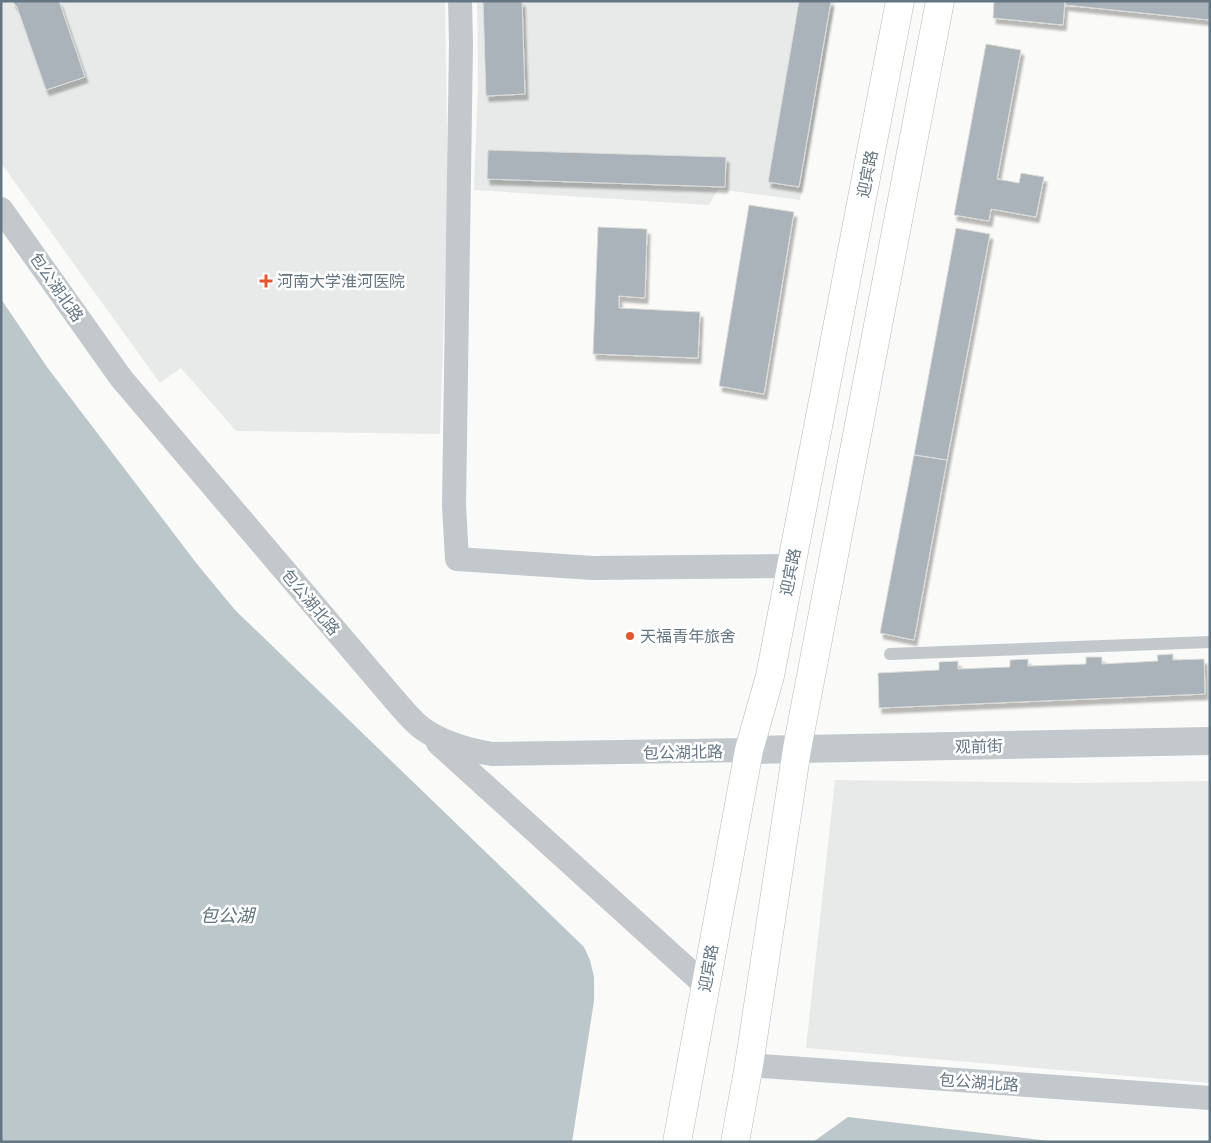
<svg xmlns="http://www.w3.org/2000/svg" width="1211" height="1143" viewBox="0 0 1211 1143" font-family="Rubik,'Noto Sans SC',sans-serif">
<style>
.built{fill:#e8e9e9}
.water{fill:#bbc7cb}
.building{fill:#aab3b9;stroke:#dcdcda;filter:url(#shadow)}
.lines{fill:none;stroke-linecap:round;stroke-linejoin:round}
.secondary-casing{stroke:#b3babf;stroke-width:29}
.service{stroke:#c3c8cc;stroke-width:12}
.minor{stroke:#c3c8cc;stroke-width:24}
.tertiary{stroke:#c3c8cc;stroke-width:28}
.secondary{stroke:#fff;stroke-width:28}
.poi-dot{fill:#e4572e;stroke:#fff;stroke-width:2}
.labels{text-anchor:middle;stroke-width:5;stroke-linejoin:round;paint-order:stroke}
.street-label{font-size:16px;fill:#657683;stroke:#fff}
.poi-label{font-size:16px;fill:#657683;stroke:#fff;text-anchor:start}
.water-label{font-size:18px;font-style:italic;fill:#60757c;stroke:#fff}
</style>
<defs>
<filter id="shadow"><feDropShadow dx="3" dy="5.5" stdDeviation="1" flood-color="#0004"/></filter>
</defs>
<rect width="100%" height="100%" fill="#fafaf8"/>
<path class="built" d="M1 1H445L448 194 440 434 236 431 181 368 160 383 1 163Z
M477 1H835L800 200 718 189 709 205 474 190 478 84Z
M835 780 1079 783 1210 781V1083L806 1048Z"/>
<path class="water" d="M1 299 47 367 197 564 235 610 584 947 590 960 594 977V1001L572 1142H1Z
M848 1117 1057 1142H813Z"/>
<path class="building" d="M12 1H59L85 77 46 90 17 7Z
M483 1H522L525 94 486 96Z
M799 1H831L799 187 768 182Z
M994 1H1065L1063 25 993 18Z
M1065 1H1210V20L1065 5Z
M986 44 1021 50 997 179 1019 183 1021 173 1044 177 1036 217 991 209 989 221 954 215Z
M488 150 726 157 725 187 487 179Z
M749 205 794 212 764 394 719 386Z
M598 227 647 229 645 298 619 296V308L700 312 698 358 593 354Z
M956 228 990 234 947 460 914 455Z
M914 455 947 460 914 640 880 633Z
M1173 654V660L1204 659 1205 694 879 708 878 673 939 670V662L958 661V669L1010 667V660L1028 659V666L1086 664V657H1102V664L1158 661 1157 655Z"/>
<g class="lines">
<g class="secondary-casing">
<path id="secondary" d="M677 1142 749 750 770 676 900 1
M735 1142 749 1065 797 749 940 1"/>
</g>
<path class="service" d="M890 654 1210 642"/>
<path class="minor" d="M460 1 461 43 454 506 457 559 593 568 791 566
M1 209 121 378 393 698C402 708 412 721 423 729 443 743 468 750 492 754L749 750
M438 743 705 985
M749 1065 1210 1098"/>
<path class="tertiary" d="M749 750 1210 741"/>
<use href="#secondary" class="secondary"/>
</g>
<g class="poi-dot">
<path d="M263.5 273.5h5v5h5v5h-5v5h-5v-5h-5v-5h5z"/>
<circle cx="630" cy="636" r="5"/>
</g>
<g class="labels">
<g class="street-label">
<text transform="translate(867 174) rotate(-79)" y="6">迎宾路</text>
<text transform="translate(57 287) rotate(55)" y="6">包公湖北路</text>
<text transform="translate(790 572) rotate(-79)" y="6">迎宾路</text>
<text transform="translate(311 602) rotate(50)" y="6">包公湖北路</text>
<text transform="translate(979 746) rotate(-1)" y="6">观前街</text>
<text transform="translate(683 752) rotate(-1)" y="6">包公湖北路</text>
<text transform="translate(708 968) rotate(-80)" y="6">迎宾路</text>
<text transform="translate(979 1082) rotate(4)" y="6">包公湖北路</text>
</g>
<g class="poi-label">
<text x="277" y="287">河南大学淮河医院</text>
<text x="640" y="642">天福青年旅舍</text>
</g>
<g class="water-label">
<text x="227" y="922">包公湖</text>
</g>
</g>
<rect width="1211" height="1143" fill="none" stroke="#657683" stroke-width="5"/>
</svg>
